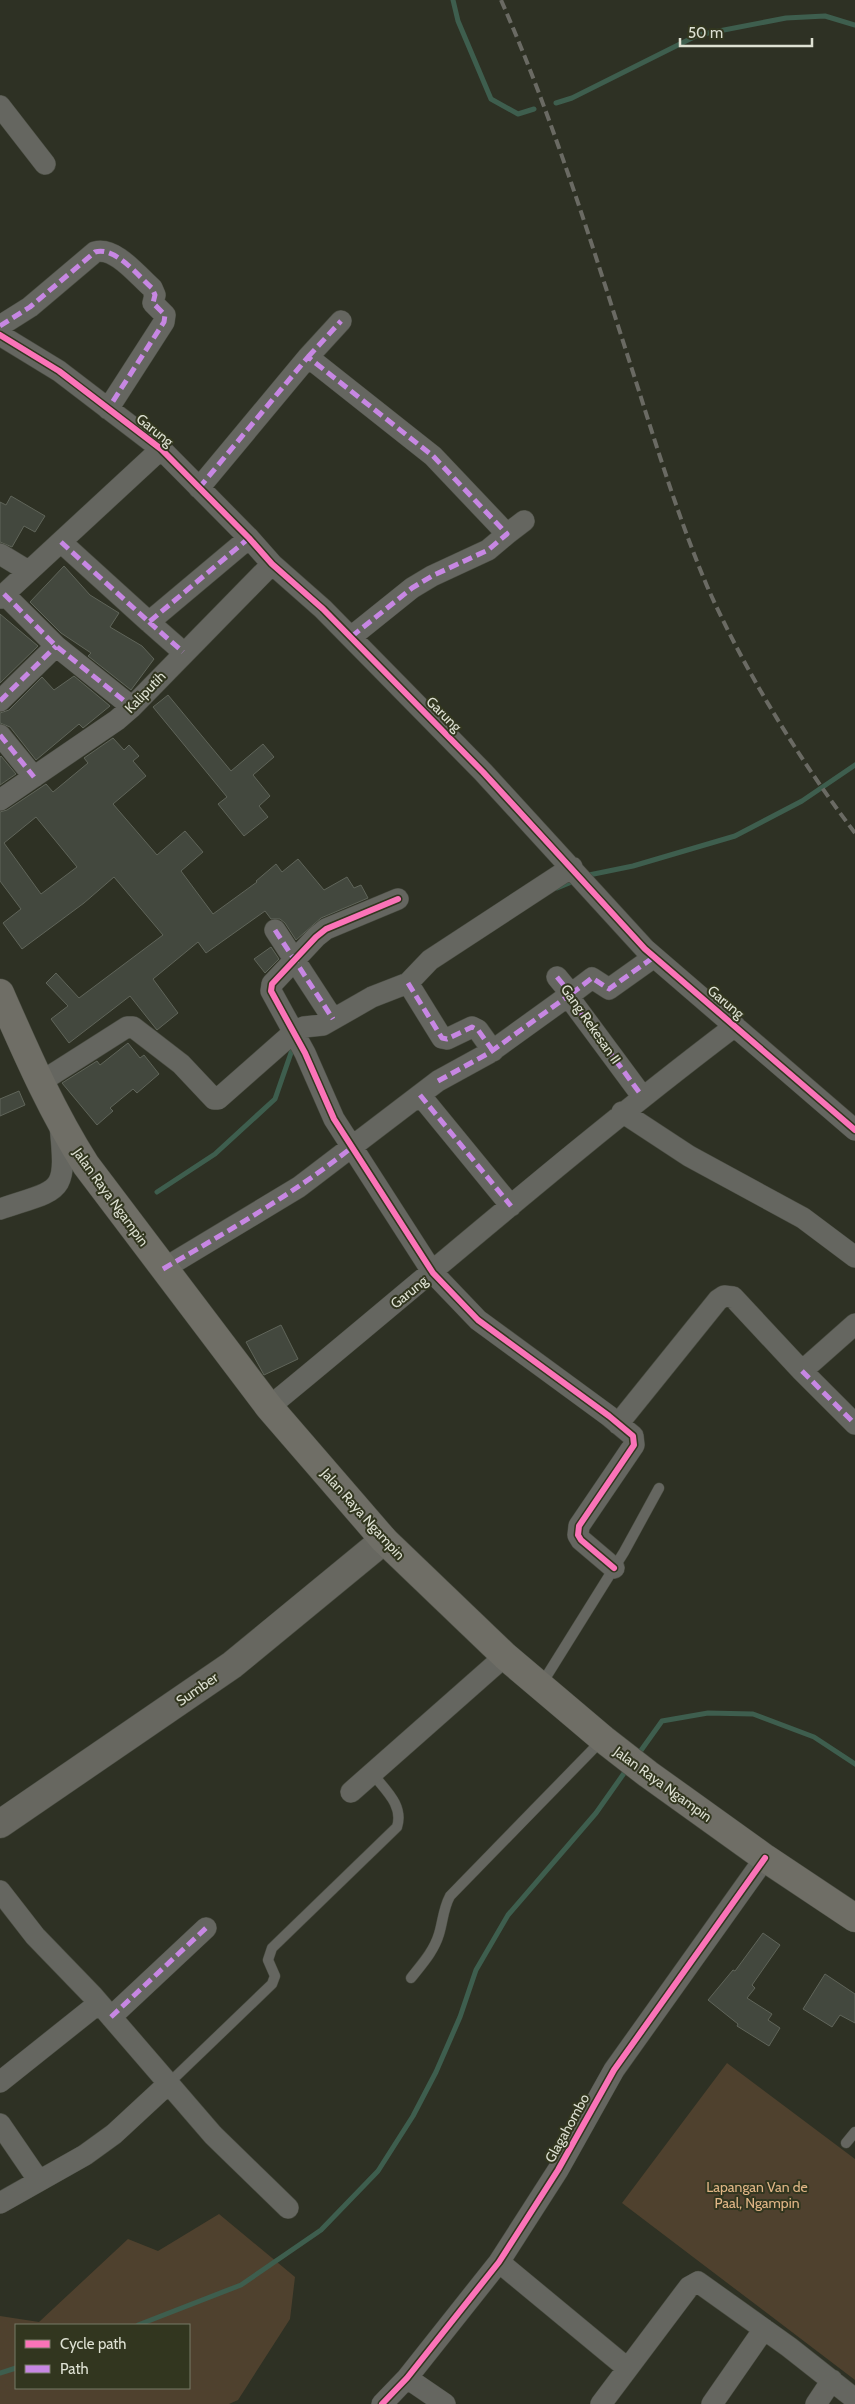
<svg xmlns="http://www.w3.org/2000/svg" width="855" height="2404" viewBox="0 0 855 2404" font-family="Cabin,sans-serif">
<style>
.green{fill:#4f412e;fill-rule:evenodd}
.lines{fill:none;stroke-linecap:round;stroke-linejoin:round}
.stream{stroke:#3e5e4e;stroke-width:5}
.building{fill:#43483e;stroke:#60655a;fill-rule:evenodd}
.lane-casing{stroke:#494c41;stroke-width:11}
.street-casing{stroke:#494c41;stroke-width:22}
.secondary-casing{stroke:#494c41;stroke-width:29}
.primary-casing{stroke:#494c41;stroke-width:29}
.lane{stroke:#656660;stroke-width:10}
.street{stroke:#656660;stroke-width:21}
.secondary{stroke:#676760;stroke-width:28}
.primary{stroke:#6f6e66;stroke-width:28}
.rail{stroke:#6a6a63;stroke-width:4;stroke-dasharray:10 5;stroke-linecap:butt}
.quiet{stroke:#c787e3;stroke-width:5;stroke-dasharray:10 5;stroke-linecap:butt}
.cycleway-casing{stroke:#32361f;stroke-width:9}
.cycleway{stroke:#fb73b8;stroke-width:6}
.labels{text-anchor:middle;stroke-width:4;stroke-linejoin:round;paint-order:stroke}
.street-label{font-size:14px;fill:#dee1d3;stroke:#32361f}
.park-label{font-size:14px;fill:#e0b686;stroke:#32361f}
</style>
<rect width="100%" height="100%" fill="#2e3124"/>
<path class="green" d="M727 2063 855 2159V2380L622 2203Z
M219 2214 295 2277 290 2319 238 2400 229 2404H0V2316L39 2322 128 2239 158 2251ZM189 2325V2388H16V2325Z"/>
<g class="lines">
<path class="stream" d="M453 0 458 21 491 99 518 114 534 109
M556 103 572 98 698 35 786 18 825 16 855 25
M584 876 633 866 735 836 802 801 855 765
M557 888 574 881
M157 1192 215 1154 275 1099 292 1050 296 1047
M637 1756 662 1721 708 1713 753 1714 814 1737 855 1764
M138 2325 241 2285 321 2230 378 2171 413 2116 436 2072 460 2017 476 1970 508 1915 596 1813 627 1769
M0 2373 16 2368"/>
</g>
<path class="building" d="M11 496 45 516 35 532 24 526 12 547 0 542V502L6 505Z
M64 566 90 595 119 613 110 627 142 646 154 659 131 690 88 656 91 653 61 633 30 602Z
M0 614 38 646 0 683Z
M74 676 110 706 83 728 79 724 36 760 10 727 0 723V713L9 710 42 677 54 690Z
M168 695 231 771 263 744 274 757 253 775 270 796 259 806 268 817 244 836 218 804 227 797 153 707Z
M113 738 124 750 129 745 139 756 133 761 146 776 113 804 157 855 185 831 203 852 181 871 213 914 257 882 256 881 276 864 282 872 298 859 324 890 347 877 354 888 361 885 368 898 321 918 296 940 285 923 280 919H271L265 911 206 953 198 942 153 979 178 1013 157 1030 130 996 69 1043 51 1019 68 1006 46 983 56 973 79 998 163 935 114 877 84 903 22 949 3 923 21 909 0 881V812L7 810 46 784 53 792 88 763 84 758ZM36 817 77 867 41 894 4 843Z
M1 756 16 774 0 785V757Z
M271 947 279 959 265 973 254 959Z
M128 1043 140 1058 144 1055 159 1074 137 1093 133 1089 110 1108 113 1111 97 1125 62 1083 97 1061 100 1065Z
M19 1091 25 1105 0 1116V1099Z
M281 1325 298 1359 264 1375 246 1342Z
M763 1933 780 1945 752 1985 755 1988 747 1998 772 2014 768 2020 780 2028 769 2046 737 2026 738 2024 708 2000 733 1970 735 1971Z
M825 1974 855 1994V2023L840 2015 832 2027 803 2009Z"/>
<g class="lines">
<g class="lane-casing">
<path id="lane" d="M541 1685 624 1552 659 1488
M411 1978C422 1964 434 1951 439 1934 443 1921 443 1909 450 1896L602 1740
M168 2084 272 1984 275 1976 268 1960 272 1948 397 1827C404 1805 385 1790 372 1773
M846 2143 855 2132"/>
</g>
<g class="street-casing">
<path id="street" d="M0 106 45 164
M0 326 30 307 95 252C115 246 138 276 152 288L155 295 153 303 165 315 164 322 108 409
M0 335 59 371 161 449 249 538 272 564 323 609 483 772 645 949 855 1130
M308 357 341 321
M199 488 308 357 433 456 507 534 488 550 432 576 412 588 351 637
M507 534 524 521
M61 542 149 622 249 538
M0 554 28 571
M4 594 56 646 132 707
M0 598 161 449
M149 622 183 652
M0 701 56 646
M0 735 34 777
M0 800 117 720 132 707 272 564
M398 899 326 929 316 937 272 984 271 991 305 1053 334 1119 433 1273 478 1320 609 1416 633 1436 634 1445 579 1526 578 1535 581 1540 614 1568
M275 930 333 1019
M557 977 571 994 568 996 642 1096
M408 983 442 1038 447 1039 472 1027 478 1030 493 1051
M571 994 592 978 609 989 654 957
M39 1083 127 1027H133L181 1064 214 1099H218L294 1032 304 1027 323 1025 372 997 408 983 430 960 572 867
M420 1095 511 1206
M622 1112 689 1156 803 1218 855 1257
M0 1209C63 1188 67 1195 60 1125
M163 1269 299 1187 438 1081 489 1053 568 996
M802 1371 855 1424
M269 1407C424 1280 575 1147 735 1026
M618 1424 718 1300 724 1296 733 1297 802 1371 855 1324
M351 1792 505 1656
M0 1891 35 1936 93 1996 213 2135 288 2208
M111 2017 206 1928
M0 2082 99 2003
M0 2124 39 2181
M0 2203 85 2155 114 2134 168 2084
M499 2262 627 2368
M407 2378 445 2404
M382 2404 407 2378 499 2262 558 2170 614 2070 765 1858
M601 2404 689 2287 698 2282 789 2347 855 2399
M712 2404 764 2329
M816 2404 832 2380"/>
</g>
<g class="secondary-casing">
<path id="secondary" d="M0 1824 232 1665 384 1540"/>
</g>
<g class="primary-casing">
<path id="primary" d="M0 993C26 1052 51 1110 86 1165L269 1407 384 1540 505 1656 603 1739 648 1774 765 1858 855 1918"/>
</g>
<use href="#lane" class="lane"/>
<use href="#street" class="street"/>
<use href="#secondary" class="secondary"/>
<use href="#primary" class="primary"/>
<path class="rail" d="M501 0C556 125 596 258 638 388 659 454 680 522 707 586 744 670 800 761 855 833"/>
<path class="quiet" d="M0 326 30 307 95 252C115 246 138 276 152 288L155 295 153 303 165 315 164 322 108 409
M308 357 341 321
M199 488 308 357 433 456 507 534 488 550 432 576 412 588 351 637
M61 542 149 622 249 538
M4 594 56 646 132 707
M149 622 183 652
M0 701 56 646
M0 735 34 777
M275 930 333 1019
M557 977 571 994 568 996 642 1096
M408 983 442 1038 447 1039 472 1027 478 1030 493 1051
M571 994 592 978 609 989 654 957
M438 1081 489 1053 568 996
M420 1095 511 1206
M163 1269C228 1231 292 1195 351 1148
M802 1371 855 1424
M111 2017 206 1928"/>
<g class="cycleway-casing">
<path id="cycleway" d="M0 335 59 371 161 449 249 538 272 564 323 609 483 772 645 949 855 1130
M398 899 326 929 316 937 272 984 271 991 305 1053 334 1119 433 1273 478 1320 609 1416 633 1436 634 1445 579 1526 578 1535 581 1540 614 1568
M382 2404 407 2378 499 2262 558 2170 614 2070 765 1858"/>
</g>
<use href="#cycleway" class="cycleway"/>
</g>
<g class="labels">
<g class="street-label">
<text transform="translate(155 430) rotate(39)" y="5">Garung</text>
<text transform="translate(145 692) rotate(-46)" y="5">Kaliputih</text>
<text transform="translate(444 714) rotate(45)" y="5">Garung</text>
<text transform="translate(726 1002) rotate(40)" y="5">Garung</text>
<text transform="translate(591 1024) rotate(55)" y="5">Gang Rekesan II</text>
<text transform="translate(111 1197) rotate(54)" y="5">Jalan Raya Ngampin</text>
<text transform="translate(409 1292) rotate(-39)" y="5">Garung</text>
<text transform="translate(363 1514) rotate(48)" y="5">Jalan Raya Ngampin</text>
<text transform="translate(197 1689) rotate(-35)" y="5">Sumber</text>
<text transform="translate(663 1784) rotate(36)" y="5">Jalan Raya Ngampin</text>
<text transform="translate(567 2128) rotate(-61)" y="5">Glagahombo</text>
</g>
<g class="park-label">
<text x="757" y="2192">Lapangan Van de<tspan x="757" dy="16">Paal, Ngampin</tspan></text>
</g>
</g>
<rect x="15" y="2324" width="175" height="65" fill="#32361f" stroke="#777a67"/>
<rect x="25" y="2340" width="25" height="8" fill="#fb73b8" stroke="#777a67"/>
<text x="60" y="2349" font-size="15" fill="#dee1d3">Cycle path</text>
<rect x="25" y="2365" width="25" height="8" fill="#c787e3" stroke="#777a67"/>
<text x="60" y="2374" font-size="15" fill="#dee1d3">Path</text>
<path d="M680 38v8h132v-8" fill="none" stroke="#dee1d3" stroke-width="2.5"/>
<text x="688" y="38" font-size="15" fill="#dee1d3" stroke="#32361f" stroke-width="4" paint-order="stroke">50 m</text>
</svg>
